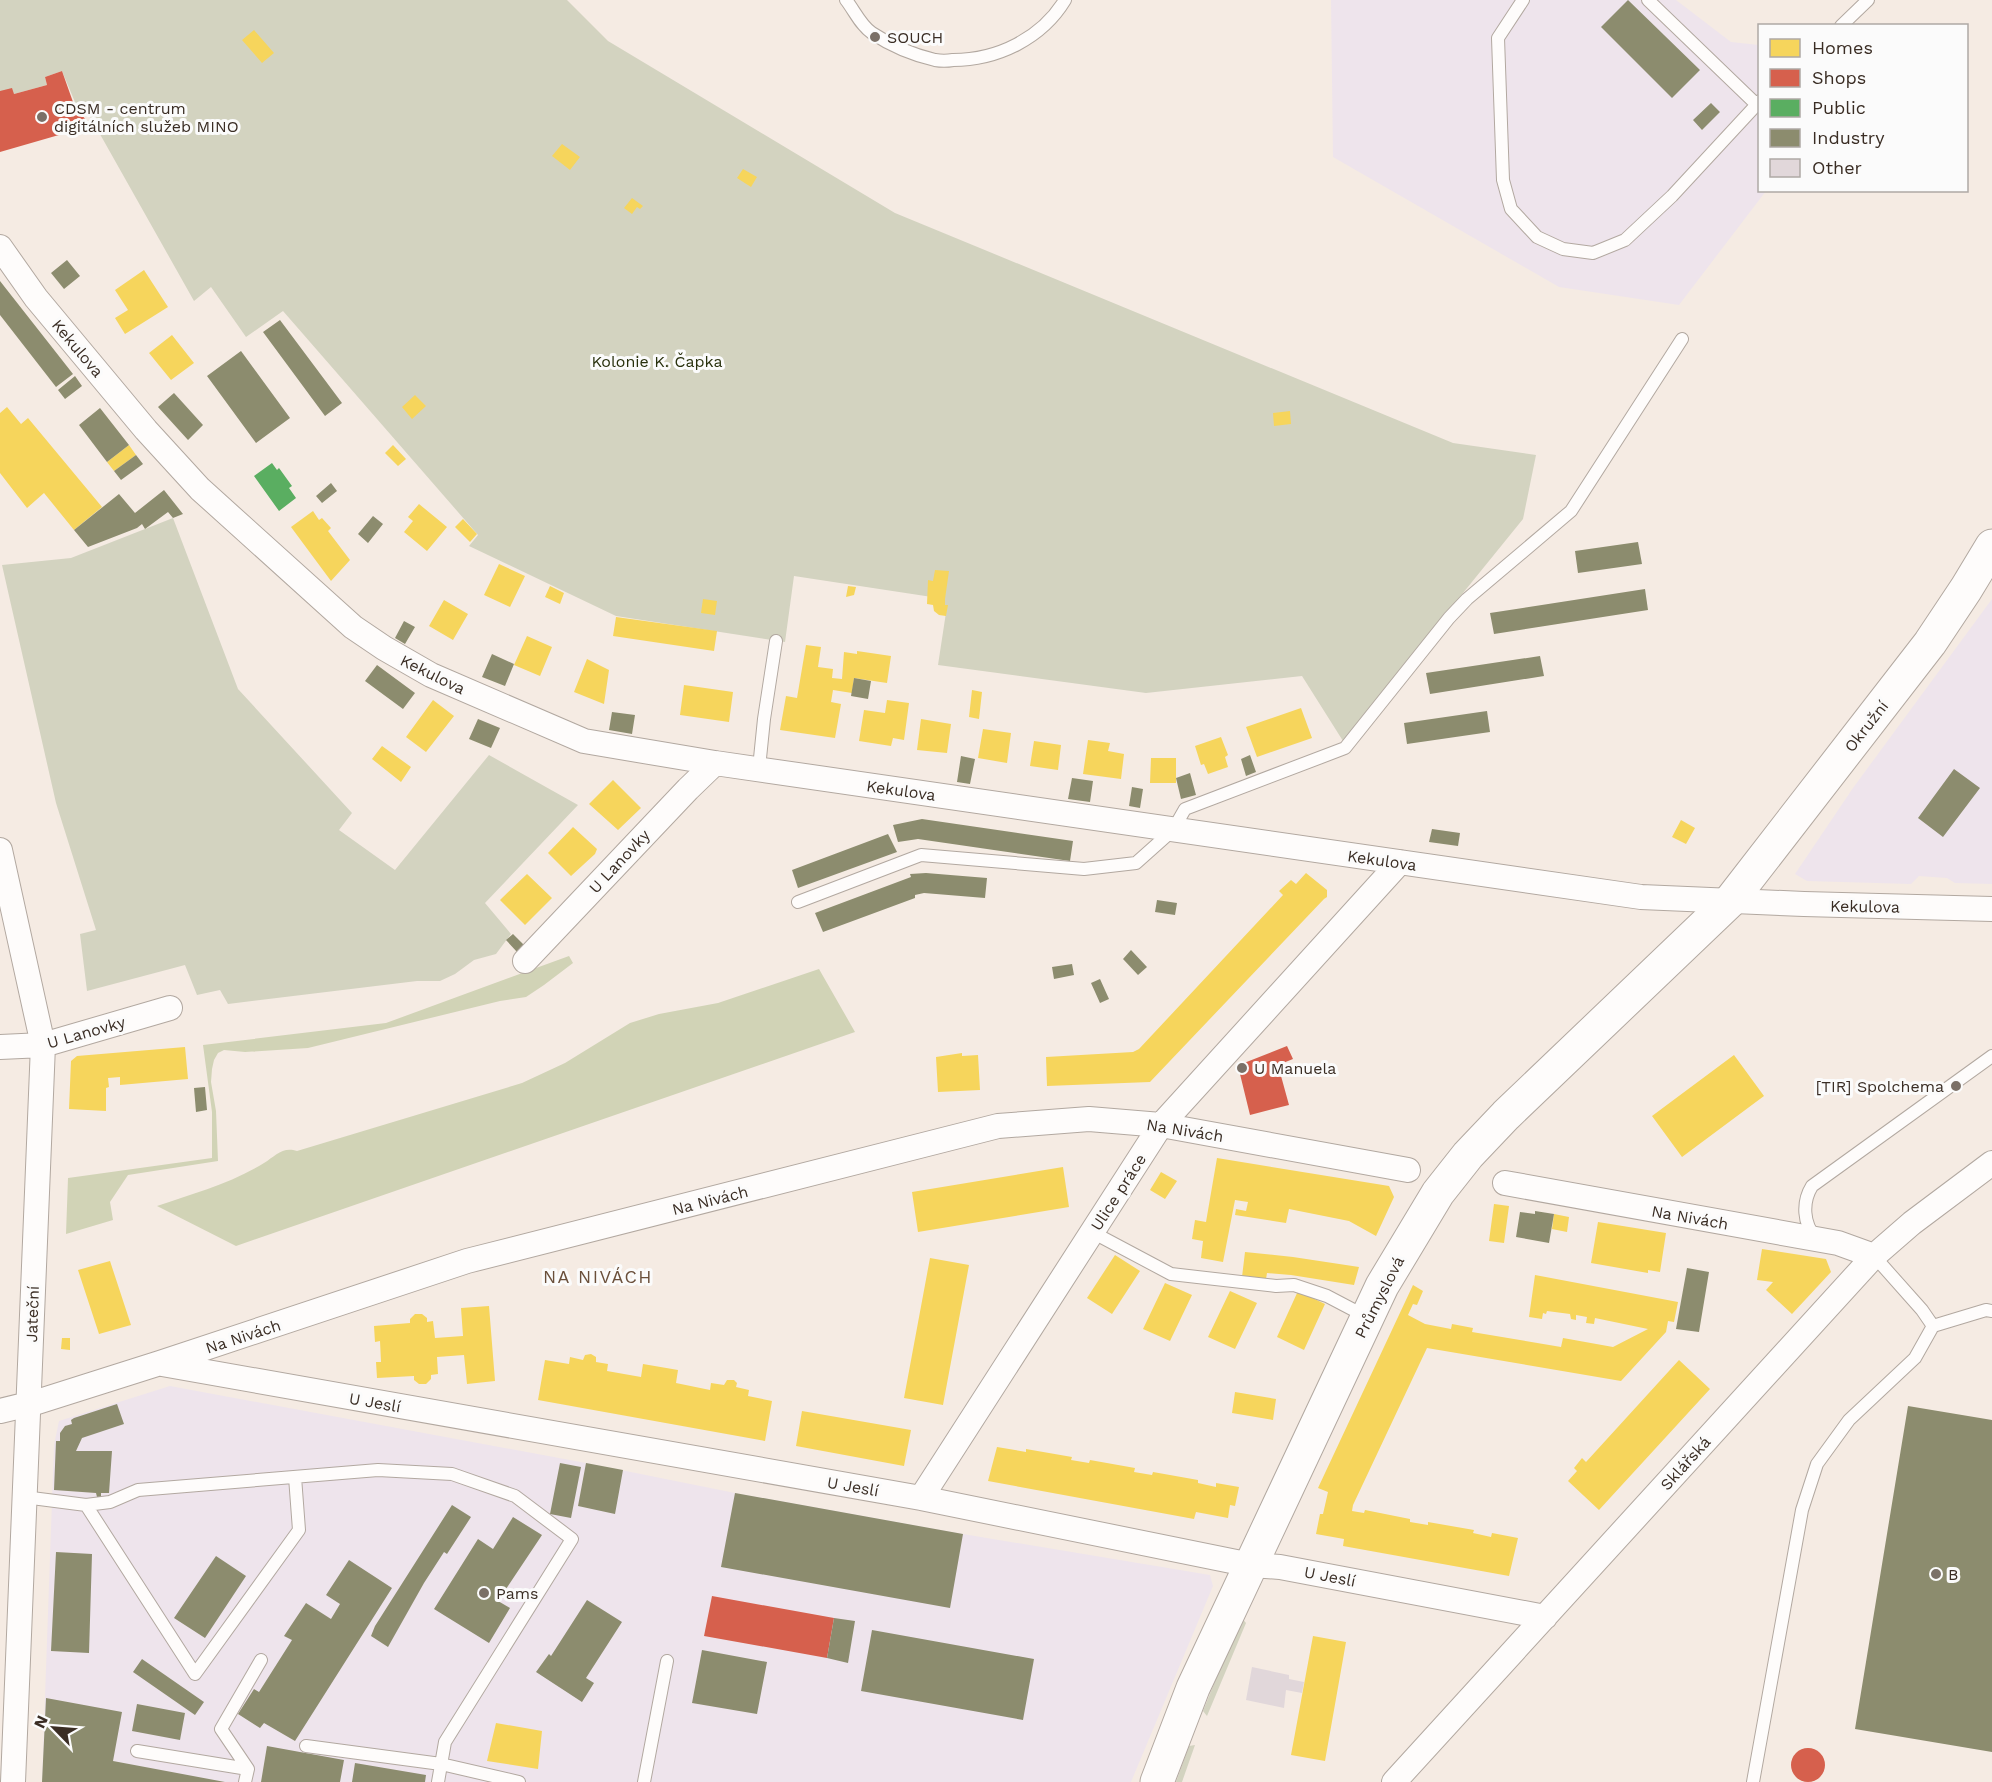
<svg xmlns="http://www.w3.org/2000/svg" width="1992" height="1782" viewBox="0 0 1992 1782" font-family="'Work Sans',sans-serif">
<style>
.industrial{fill:#eee4ec}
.green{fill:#d3d3c0}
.forest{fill:#d1d3b6}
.homes{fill:#f6d55c}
.shops{fill:#d6604d}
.public{fill:#5aae61}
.industry{fill:#8c8c6e}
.building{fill:#e1d7da}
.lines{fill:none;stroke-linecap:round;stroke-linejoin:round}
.lane-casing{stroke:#b2a8a0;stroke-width:14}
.street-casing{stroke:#b2a8a0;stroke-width:26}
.secondary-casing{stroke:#b2a8a0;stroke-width:35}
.lane{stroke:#fefcfb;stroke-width:12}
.street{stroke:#fefcfb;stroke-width:24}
.secondary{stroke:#fefcfb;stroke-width:33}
.poi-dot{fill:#7b7067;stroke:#fbfbfb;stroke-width:2}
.labels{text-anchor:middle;stroke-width:6;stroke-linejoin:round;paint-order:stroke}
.poi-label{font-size:16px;fill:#3a2d24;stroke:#fbfbfb;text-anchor:start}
.street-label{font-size:16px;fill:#3a2d24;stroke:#fbfbfb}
.park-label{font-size:16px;fill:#28300c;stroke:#fbfbfb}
.neighbourhood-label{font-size:18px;letter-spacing:1.5px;fill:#6a4f3a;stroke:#fbfbfb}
</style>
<rect width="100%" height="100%" fill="#f5ebe3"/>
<path class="industrial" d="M1331 0H1676L1731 42 1759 45 1760 190 1766 191 1679 305 1559 287 1333 157Z
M1992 599V884L1955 883 1947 878 1919 876 1911 884 1807 881 1795 874 1853 788Z
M170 1386 586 1463 735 1493 963 1534 1210 1575 1213 1586 1131 1782H42L54 1445 59 1421Z"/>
<path class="green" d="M0 0H567L608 41 895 213 1453 443 1536 455 1523 519 1343 741 1302 676 1146 693 938 665 947 606 945 605V599L794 576 785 642 616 616 469 546 478 535 283 311 246 337 211 287 194 301 83 104 77 107 62 71 45 77 47 85 14 94 0 91Z
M173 518 238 689 352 813 339 830 395 870 489 755 578 805 485 903 511 934 496 954 474 960 455 974 440 981H417L228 1004 220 990 197 995 185 965 87 991 80 934 96 930 56 803 2 565 71 558Z
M1241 1617 1246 1623 1207 1716 1203 1711Z
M1195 1745 1182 1782H1176L1189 1746Z"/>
<path class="forest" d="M569 956 573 963 544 985 526 997 500 1001 308 1048 245 1052 224 1050 218 1053 214 1060 212 1069 211 1082 216 1111 218 1161 128 1175 110 1202 113 1220 66 1234 68 1178 212 1158V1112L203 1045 386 1023Z
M819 969 855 1032 236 1246 157 1206C192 1194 232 1183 264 1163 275 1156 283 1146 297 1151L522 1083 565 1063 630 1023 659 1014 718 1003Z"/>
<path class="homes" d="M254 30 274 53 262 63 242 40Z
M562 144 580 157 570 170 552 156Z
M743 169 757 177 751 187 737 178Z
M632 198 643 206 640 209 637 207 632 214 624 208Z
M144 270 168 307 125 334 115 318 128 310 115 290Z
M172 335 194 363 171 380 149 353Z
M415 395 426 406 412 419 402 407Z
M7 407 21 424 28 418 102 507 74 530 44 493 27 508 0 473V413Z
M1290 411 1291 424 1274 426 1273 413Z
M129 445 136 455 114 471 107 462Z
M393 445 406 459 398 466 385 453Z
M419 504 447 527 427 551 404 532 413 521 408 517Z
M313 511 319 520 322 518 331 528 328 531 350 560 331 581 291 527Z
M463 519 477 534 470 542 455 527Z
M499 564 525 576 510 607 484 595Z
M935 570 949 571 945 599V605H948L946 616 939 615 934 611 933 605 927 604 928 580 933 581Z
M550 586 564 593 560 604 545 597Z
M848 586 856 587 854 595 846 597Z
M703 599 717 601 715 615 701 613Z
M444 600 468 614 453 640 429 626Z
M616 617 717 631 714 651 613 636Z
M527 636 552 647 540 676 514 665Z
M806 645 821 647 818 667 833 669 832 678 842 679 844 652 857 654V651L891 656 887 683 854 678 852 693 833 690 831 702 841 704 835 738 780 730 786 696 797 698Z
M587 659 609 670 604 704 574 692Z
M684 685 733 692 729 722 680 715Z
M972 690 982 692 979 719 969 717Z
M433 700 454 716 426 752 406 737Z
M887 700 909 703 904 740 893 738 891 746 859 741 864 710 885 713Z
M1301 708 1312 738 1257 757 1246 727Z
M921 719 951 724 947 753 917 750Z
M983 729 1011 733 1007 763 978 758Z
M1221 737 1228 755 1225 757 1228 767 1208 774 1204 764 1201 765 1195 746Z
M1088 740 1110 743 1108 751 1124 754 1121 779 1083 774Z
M1034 741 1061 745 1058 770 1030 766Z
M382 746 411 767 401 782 372 759Z
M1151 758H1176V783H1150Z
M613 780 641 808 618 830 589 804Z
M1681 820 1695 828 1686 844 1672 837Z
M573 827 597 849 595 854 571 876 548 853Z
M1306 873 1327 890V897L1324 899 1150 1082 1047 1086 1046 1057 1133 1052 1139 1049 1283 895 1279 891 1291 880 1296 884Z
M527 874 552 898 525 925 500 900Z
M185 1047 188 1079 120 1085V1077L108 1078 109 1087 106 1088V1111L69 1109 71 1061 77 1056Z
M962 1053V1056L978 1055 980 1090 938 1092 936 1057Z
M1734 1055 1764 1096 1682 1157 1652 1116Z
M1217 1158 1389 1186 1394 1197 1376 1236 1349 1221 1289 1209 1286 1223 1235 1215 1236 1209 1246 1211 1248 1202 1235 1200 1223 1262 1201 1258 1203 1241 1192 1239 1195 1220 1206 1222Z
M1063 1167 1069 1207 918 1232 912 1192Z
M1161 1172 1177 1181 1165 1199 1150 1190Z
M1494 1204 1509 1206 1504 1243 1489 1241Z
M1554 1214 1569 1217 1567 1232 1552 1229Z
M1598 1222 1666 1233 1660 1272 1648 1270V1273L1591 1263Z
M1762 1249 1826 1259 1831 1272 1792 1314 1766 1290 1773 1282 1757 1280Z
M1245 1252 1293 1257 1359 1267 1354 1285 1291 1275 1267 1273 1266 1279 1242 1277Z
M1115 1255 1140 1271 1112 1314 1087 1298Z
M930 1258 969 1265 943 1405 904 1398Z
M110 1261 131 1325 99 1334 78 1270Z
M1535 1275 1678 1302 1674 1322 1668 1321 1666 1332 1621 1381 1427 1348 1353 1505 1352 1511 1364 1513 1365 1510 1410 1519V1522L1428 1525V1522L1474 1530 1473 1533 1491 1537 1492 1533 1518 1538 1509 1576 1343 1546 1344 1539 1316 1534 1320 1514H1323L1328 1492 1318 1488 1413 1285 1423 1291 1417 1305 1413 1304 1408 1315 1425 1324 1451 1329 1452 1324 1473 1328 1472 1332 1561 1347 1563 1338 1613 1347 1648 1329 1595 1318 1594 1324 1586 1323 1587 1317 1576 1315V1320L1571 1319 1570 1314 1547 1311 1546 1314 1543 1313 1542 1319 1529 1317Z
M1165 1283 1192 1295 1170 1341 1143 1329Z
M1230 1291 1257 1303 1235 1349 1208 1337Z
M1298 1291 1325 1304 1304 1350 1277 1337Z
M489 1306 495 1381 467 1384 464 1355 437 1357 438 1374 431 1375V1379L426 1384H419L414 1380V1376L377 1378 376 1362H381L380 1341 375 1342 374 1326 410 1323V1319L415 1314H422L427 1318V1322L433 1321 435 1338 463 1336 461 1308Z
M62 1338H70V1350L61 1349Z
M591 1354 596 1357V1362L608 1364 607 1371 641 1377 643 1364 678 1370 676 1383 710 1390 711 1383 724 1385 727 1380H734L737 1383 736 1387 749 1390 748 1396 772 1401 765 1441 538 1400 545 1360 569 1364 570 1357 583 1360 585 1355Z
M1679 1360 1710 1389 1599 1510 1568 1481 1577 1471 1574 1468 1582 1458 1586 1462Z
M1235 1392 1276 1399 1273 1420 1232 1413Z
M802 1411 911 1430 904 1466 796 1446Z
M997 1447 1026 1452V1449L1072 1457 1071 1460 1089 1463 1090 1460 1135 1468 1134 1472 1152 1475 1153 1472 1198 1480V1483L1216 1487V1483L1239 1487 1235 1506 1230 1505 1228 1518 1196 1512 1194 1519 988 1481Z
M1313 1636 1346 1642 1325 1761 1291 1755Z
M496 1723 542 1731 538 1769 487 1761Z"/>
<path class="shops" d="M62 71 73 102 90 126 0 152V91L12 88 14 94 47 85 45 77Z
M1287 1046 1293 1059 1278 1065 1289 1105 1250 1115 1239 1070 1244 1063Z
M712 1596 834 1618 827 1658 704 1636Z
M1791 1765a17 17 0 1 1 34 0a17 17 0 1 1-34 0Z"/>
<path class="public" d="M272 463 277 470 279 468 292 486 289 488 296 498 279 511 254 476Z"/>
<path class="industry" d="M1628 0 1700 70 1672 98 1601 27Z
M1711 103 1720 112 1702 130 1693 120Z
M67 260 80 276 64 289 51 273Z
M0 281 73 374 56 387 0 315Z
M280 320 342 403 325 416 263 332Z
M241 351 290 418 256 443 207 376Z
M75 376 82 386 65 399 58 390Z
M174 393 203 425 188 440 158 407Z
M100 408 129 445 107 462 79 425Z
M136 455 143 464 121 480 114 471Z
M331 483 337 491 322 503 316 496Z
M164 490 183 514 173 518 168 512 145 529 142 524 137 528 88 547 74 530 119 494 135 513Z
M373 516 383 524 368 543 358 534Z
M1638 542 1642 564 1578 573 1575 551Z
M1645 589 1648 610 1494 634 1490 613Z
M404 621 415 627 405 644 395 638Z
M492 654 514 664 505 686 482 677Z
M1540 656 1544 676 1430 694 1426 673Z
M377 665 415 693 403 709 365 681Z
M854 678 871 681 868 699 851 696Z
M1487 711 1490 732 1407 744 1404 723Z
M612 712 635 715 632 734 609 730Z
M478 719 500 728 491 748 469 739Z
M1250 755 1256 772 1246 776 1241 759Z
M961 756 975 759 970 784 957 782Z
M1954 769 1980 788 1943 837 1918 818Z
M1190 773 1196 795 1181 799 1176 778Z
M1072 778 1093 781 1090 802 1068 799Z
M1132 787 1143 789 1140 808 1129 806Z
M922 819 1073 841 1070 861 918 839 898 842 893 825Z
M1432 829 1460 833 1458 846 1429 842Z
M888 834 897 852 798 888 792 870Z
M926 873 987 878 985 898 924 893 915 895V898L823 932 815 913 911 877 910 874Z
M1157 900 1177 903 1175 915 1155 912Z
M513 934 524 945 517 952 506 940Z
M1131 950 1147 967 1138 975 1123 959Z
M1072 964 1074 975 1054 979 1052 967Z
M1100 979 1109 999 1100 1003 1091 983Z
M205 1087 207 1110 196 1112 194 1088Z
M1535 1211 1554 1214 1549 1243 1516 1237 1520 1212 1535 1214Z
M1687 1268 1709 1272 1699 1332 1676 1329Z
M117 1404 124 1424 82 1438 76 1451H112L109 1493H101V1497H97L96 1493 54 1490 56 1441H60V1433L65 1426 72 1424 71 1420 74 1418Z
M1908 1406 1992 1420V1752L1855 1729Z
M560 1463 581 1467 571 1518 550 1514Z
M586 1463 623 1470 615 1514 578 1506Z
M735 1493 963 1534 950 1608 721 1567Z
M452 1505 471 1517 447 1554 444 1552 424 1583 388 1647 371 1636 375 1626Z
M513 1517 542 1535 498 1601 510 1608 489 1643 434 1609 478 1539 493 1549Z
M56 1552 92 1554 89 1653 51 1651Z
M216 1556 246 1576 205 1638 174 1618Z
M349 1560 392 1588 295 1741 264 1723 260 1728 238 1714 254 1689 259 1692 292 1640 284 1636 306 1603 331 1619 340 1604 326 1595Z
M587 1600 622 1622 586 1678 594 1683 582 1702 536 1672 549 1654 551 1656Z
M834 1618 855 1621 848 1663 827 1658Z
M872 1630 1034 1659 1023 1720 861 1691Z
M702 1650 767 1662 757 1714 692 1703Z
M142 1659 204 1702 195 1715 133 1672Z
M46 1698 122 1712 113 1761 225 1782H42Z
M137 1704 185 1713 180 1740 132 1731Z
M267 1746 344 1760 340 1782H261Z
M355 1763 426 1775 425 1782H352Z"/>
<path class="building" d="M1252 1667 1289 1675V1679L1304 1682 1302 1693 1286 1690 1284 1708 1246 1700Z"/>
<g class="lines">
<g class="lane-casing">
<path id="lane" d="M846 0C854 10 861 26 872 33 890 45 914 55 935 60 941 61 947 61 953 60 998 60 1042 38 1065 0
M1523 0 1498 38 1503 180 1511 209 1537 237 1563 249 1593 253 1625 240 1672 196 1760 101
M1648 0 1756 104
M1841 26 1868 0
M759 768 764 719 776 641
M798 902 921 855 1084 869 1136 863 1173 830 1185 809 1345 748 1449 618 1467 599 1571 511 1682 339
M1092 1232 1171 1274 1276 1286 1294 1285 1327 1296 1367 1317
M1816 1238C1803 1224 1802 1202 1812 1186L1992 1056
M1933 1326 1986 1310 1992 1311
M24 1497 86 1505 110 1502 138 1490 378 1470 452 1474 515 1496 572 1539 445 1742 438 1782
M86 1505 195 1674 299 1530 295 1477
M306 1746 441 1764 519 1782
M137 1751 248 1769 245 1782
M248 1769 221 1729 261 1660
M644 1782 667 1661
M1753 1782 1802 1510 1817 1464 1849 1420 1915 1358 1933 1326 1922 1310 1874 1256"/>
</g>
<g class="street-casing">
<path id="street" d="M0 247 36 298 146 430 200 489 353 627 384 648 431 675 584 741 715 763 1641 897 1804 904 1992 909
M0 850 43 1045 13 1782
M525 961 688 789 715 763
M0 1047 43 1045 170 1008
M1505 1183 1838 1243 1874 1256
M162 1364 921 1498 1251 1565 1280 1567 1545 1617
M0 1411 37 1402 160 1363 467 1261 998 1126 1089 1119 1161 1125 1408 1170
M921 1498 1161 1125 1400 862
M1394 1782 1874 1256 1912 1223 1992 1163"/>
</g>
<g class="secondary-casing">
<path id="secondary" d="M1157 1782 1193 1688 1382 1286 1438 1193 1468 1155 1506 1115 1731 900 1930 643 1966 589 1992 546"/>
</g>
<use href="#lane" class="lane"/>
<use href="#street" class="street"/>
<use href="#secondary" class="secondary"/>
</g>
<g class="poi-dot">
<circle cx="875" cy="37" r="6"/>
<circle cx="42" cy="117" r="6"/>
<circle cx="1242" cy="1068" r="6"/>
<circle cx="1956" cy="1086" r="6"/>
<circle cx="1936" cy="1574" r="6"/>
<circle cx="484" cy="1593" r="6"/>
</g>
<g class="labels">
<g class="poi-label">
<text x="887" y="43">SOUCH</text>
<text x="54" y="114">CDSM - centrum<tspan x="54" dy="18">digitálních služeb MINO</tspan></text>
<text x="1254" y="1074">U Manuela</text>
<text x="1944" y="1092" text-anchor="end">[TIR] Spolchema</text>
<text x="1948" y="1580">B</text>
<text x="496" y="1599">Pams</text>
</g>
<g class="street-label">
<text transform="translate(78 348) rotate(50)" y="6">Kekulova</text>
<text transform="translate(433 674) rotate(26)" y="6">Kekulova</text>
<text transform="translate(1866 726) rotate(-52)" y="6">Okružní</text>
<text transform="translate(901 790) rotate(8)" y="6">Kekulova</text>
<text transform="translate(1382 860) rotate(8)" y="6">Kekulova</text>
<text transform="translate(619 861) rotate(-47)" y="6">U Lanovky</text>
<text transform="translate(1865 906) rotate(1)" y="6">Kekulova</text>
<text transform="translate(86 1032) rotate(-16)" y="6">U Lanovky</text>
<text transform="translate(1185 1130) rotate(9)" y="6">Na Nivách</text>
<text transform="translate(1118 1192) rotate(-57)" y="6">Ulice práce</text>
<text transform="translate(710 1200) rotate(-14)" y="6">Na Nivách</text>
<text transform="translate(1690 1217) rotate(10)" y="6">Na Nivách</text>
<text transform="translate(1379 1297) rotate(-63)" y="6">Průmyslová</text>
<text transform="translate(32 1314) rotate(-88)" y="6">Jateční</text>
<text transform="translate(243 1336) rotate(-18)" y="6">Na Nivách</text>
<text transform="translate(375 1402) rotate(10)" y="6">U Jeslí</text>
<text transform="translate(1685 1463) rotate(-48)" y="6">Sklářská</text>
<text transform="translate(853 1486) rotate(10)" y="6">U Jeslí</text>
<text transform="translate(1330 1576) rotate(11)" y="6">U Jeslí</text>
</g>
<g class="park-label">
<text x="657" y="367">Kolonie K. Čapka</text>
</g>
<g class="neighbourhood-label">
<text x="598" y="1283">NA NIVÁCH</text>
</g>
</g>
<rect x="1758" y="24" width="210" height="168" fill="#fbfbfb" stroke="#aea9a5" stroke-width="1.5"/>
<rect x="1770" y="39" width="30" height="18" fill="#f6d55c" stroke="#aea9a5" stroke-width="1.5"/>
<text x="1812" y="54" font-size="18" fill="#3a2d24">Homes</text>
<rect x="1770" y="69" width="30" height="18" fill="#d6604d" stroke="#aea9a5" stroke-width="1.5"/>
<text x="1812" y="84" font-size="18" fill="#3a2d24">Shops</text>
<rect x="1770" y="99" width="30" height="18" fill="#5aae61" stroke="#aea9a5" stroke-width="1.5"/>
<text x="1812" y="114" font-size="18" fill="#3a2d24">Public</text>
<rect x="1770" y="129" width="30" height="18" fill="#8c8c6e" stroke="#aea9a5" stroke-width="1.5"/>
<text x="1812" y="144" font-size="18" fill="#3a2d24">Industry</text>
<rect x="1770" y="159" width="30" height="18" fill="#e1d7da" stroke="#aea9a5" stroke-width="1.5"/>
<text x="1812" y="174" font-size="18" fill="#3a2d24">Other</text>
<g transform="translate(54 1728) rotate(295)" stroke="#fbfbfb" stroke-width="4.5" paint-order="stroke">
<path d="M0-4.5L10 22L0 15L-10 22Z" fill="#3a2d24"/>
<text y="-9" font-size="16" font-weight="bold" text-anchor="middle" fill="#3a2d24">N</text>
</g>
</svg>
